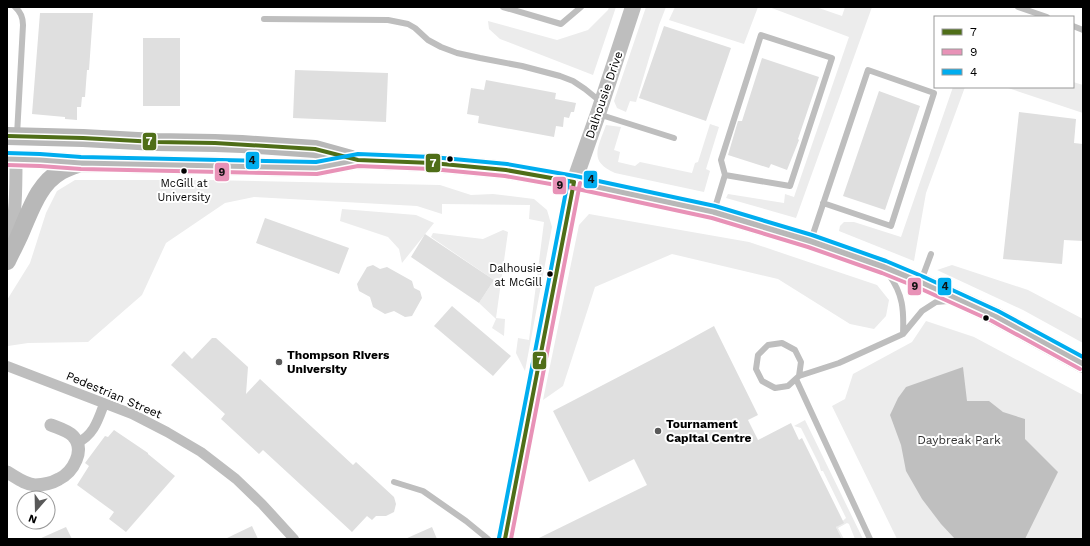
<svg xmlns="http://www.w3.org/2000/svg" width="1090" height="546" viewBox="0 0 1090 546" font-family="'Work Sans',sans-serif">
<style>
.green{fill:#ececec}
.water{fill:#bfbfbf}
.building{fill:#dfdfdf}
.lines{fill:none;stroke-linecap:round;stroke-linejoin:round}
.service{stroke:#bebebe;stroke-width:6}
.pedestrian{stroke:#bebebe;stroke-width:10}
.minor{stroke:#bebebe;stroke-width:13}
.tertiary{stroke:#bebebe;stroke-width:16}
.secondary{stroke:#b8b8b8;stroke-width:18}
.bus-1-casing{stroke:#fff;stroke-width:7}
.bus-2-casing{stroke:#fff;stroke-width:7}
.bus-3-casing{stroke:#fff;stroke-width:7}
.bus-1{stroke:#4f6e18;stroke-width:4}
.bus-2{stroke:#e892b7;stroke-width:4}
.bus-3{stroke:#00adef;stroke-width:4}
.bus-dot{fill:#000;stroke:#fff;stroke-width:1.5}
.poi-dot{fill:#595959;stroke:#fff;stroke-width:1.5}
.labels{text-anchor:middle;stroke-width:4;stroke-linejoin:round;paint-order:stroke}
.bus-label{font-size:11px;fill:#000;stroke:#fff}
.street-label{font-size:12px;fill:#000;stroke:#fff}
.poi-label{font-size:12px;font-weight:bold;fill:#000;stroke:#fff;text-anchor:start}
.park-label{font-size:12px;fill:#333;stroke:#fff}
.line-badge{stroke:#fff;stroke-width:1.5}
.badge-label{font-size:11px;text-anchor:middle;font-weight:bold;fill:#fff}
.pale-badge-label{font-size:11px;text-anchor:middle;font-weight:bold;fill:#111}
</style>
<rect width="100%" height="100%" fill="#fff"/>
<path class="green" d="M609 7H616L593 75 500 39 489 29 488 21 557 40 588 30 608 10Z
M646 7H666L659 25 636 102 630 101 626 112 617 108 614 101Z
M675 7H758L744 44 669 20Z
M769 7H816L842 16 845 7H872L796 218 726 198 728 194 784 203 785 194 794 197 849 37Z
M1073 82 1083 85V113L1005 87H1073Z
M953 87H965L926 193 914 261 839 231 840 226 844 222H854L901 237Z
M710 124 719 127 706 169 710 171 704 192 615 173C588 161 598 148 606 125L621 127 614 150 620 152 618 162 635 166 640 162 692 173 695 163 698 162Z
M75 180H206L440 185 471 195 493 194 534 199 547 210 552 227 525 371 516 353 518 338 529 340 544 222 529 219 530 205 442 204V214L417 206 254 197 225 203 166 243 142 295 88 342 28 343 8 346 7 345V300L30 263 46 213 57 191Z
M342 209 416 215 434 223 402 263 399 249 388 237 340 221Z
M589 214 749 242 877 285 889 300 886 316 874 329 850 324 778 279 672 254 595 287 563 386 543 400 579 225Z
M503 230 508 232 496 318 505 319 504 336 492 328 496 319 479 303 494 280 431 237 433 233 483 239Z
M952 265 1028 290 1083 319V343L1023 310 937 270Z
M926 321 974 337 1083 395V539H897L832 406 845 399 853 374 912 342Z
M805 420 863 539H855L849 524 847 523 838 528 844 539H842L836 527 846 518 823 471H821L819 464 801 428 794 426Z"/>
<path class="water" d="M963 367 967 401H989L1003 412 1025 419V439L1058 472 1025 539H955L941 524 922 499 906 471 901 445 890 415 898 398 906 387Z"/>
<path class="building" d="M40 13H93L89 70H87L85 97H82L81 107H77V120L65 119V117L32 114Z
M664 26 731 48 706 121 639 98Z
M143 38H180V106H143Z
M762 58 819 77 798 139 799 140 787 170 771 164 769 168 728 155 738 121H742Z
M295 70 388 73 386 122 293 118Z
M486 80 556 93 555 99 576 103 574 112H571L569 118 564 117 563 127 556 126 554 137 478 123 479 116 467 114 471 88 484 90Z
M879 91 920 106 885 210 843 196Z
M1019 112 1076 119 1074 143 1083 144V241L1064 240 1062 264 1003 259Z
M265 218 349 248 339 274 256 243Z
M425 234 494 280 479 303 411 257Z
M373 265 380 269 387 267 412 281 414 288 420 291 422 298 412 316 405 317 394 311 385 314 373 307 370 297 359 291 357 284 367 267Z
M452 306 511 356 493 376 434 326Z
M714 326 758 415 748 420 758 440 791 423 799 440 802 438 844 523 836 527 842 539H537L647 485 634 459 589 482 553 411 674 348Z
M212 338H216L248 367 246 394 260 379 353 465 356 462 394 497 396 504 394 512 386 516H376L372 520 367 516 352 532 263 450 259 454 221 419 225 414 171 365 184 351 192 359Z
M114 430 148 453V454L175 476 126 532 109 519 114 512 77 485 89 466 85 463 105 436 108 437Z
M252 526 258 539H225Z
M66 527 72 539H39Z
M432 527 437 539H405Z"/>
<g class="lines">
<path class="service" d="M15 7C21 12 23 17 23 25L17 135
M503 7 561 24 581 7
M1018 7 1047 17
M264 19 388 20 408 24 415 28 428 40 441 47 457 53 480 58 522 66 560 76 573 81 585 89 601 102
M1073 26 1083 30
M598 114 674 138
M714 211 725 175 790 186 832 58 761 35 721 160 725 175
M811 240 868 70 934 93 891 226 823 203
M889 275C903 294 904 310 903 334
M921 281 931 254
M799 376 801 362 795 350 782 343 768 345 758 355 756 369 762 381 775 388 788 386 799 376 839 363 903 334 922 311 936 302 948 301
M796 379 870 539
M394 482 423 491 466 521 488 539"/>
<path class="pedestrian" d="M7 366 132 414 167 432 201 452 236 479 262 504 294 539
M77 443C94 435 98 420 104 404"/>
<path class="minor" d="M9 245C16 217 16 188 16 159
M7 472C16 477 24 484 35 485 43 485 52 483 59 479 73 472 86 450 73 436 67 430 58 428 51 425
M505 539 574 182"/>
<path class="tertiary" d="M574 182 598 114 633 7"/>
<path class="secondary" d="M7 136 83 138 156 142 215 143 242 144 315 149 351 159
M7 159 40 160 81 163 317 168 358 160 432 163 506 170 574 182 713 212 810 241 884 267 921 282 995 316 1083 364
M7 261C12 250 19 238 23 227 32 206 40 183 61 171 66 168 72 166 78 164"/>
<g class="bus-1-casing">
<path id="bus-1" d="M7 136 83 138 156 142 215 143 315 149 358 160 432 163 506 170 574 182
M505 539 574 182"/>
</g>
<g class="bus-2-casing">
<path id="bus-2" d="M7 165 40 166 81 169 317 174 358 166 432 169 505 176 573 188 712 218 808 247 882 273 919 288 992 321 1080 369
M511 539 580 183"/>
</g>
<g class="bus-3-casing">
<path id="bus-3" d="M7 153 40 154 81 157 316 162 358 154 432 157 507 164 575 176 715 206 812 235 886 261 924 277 998 311 1083 357
M499 538 568 181"/>
</g>
<use href="#bus-1" class="bus-1"/>
<use href="#bus-2" class="bus-2"/>
<use href="#bus-3" class="bus-3"/>
</g>
<g class="bus-dot">
<circle cx="450" cy="159" r="3.5"/>
<circle cx="184" cy="171" r="3.5"/>
<circle cx="550" cy="274" r="3.5"/>
<circle cx="986" cy="318" r="3.5"/>
</g>
<g class="poi-dot">
<circle cx="279" cy="362" r="4"/>
<circle cx="658" cy="431" r="4"/>
</g>
<g class="labels">
<g class="bus-label">
<text x="184" y="187">McGill at<tspan x="184" dy="14">University</tspan></text>
<text x="542" y="272" text-anchor="end">Dalhousie<tspan x="542" dy="14">at McGill</tspan></text>
</g>
<g class="street-label">
<text transform="translate(604 95) rotate(-71)" y="4">Dalhousie Drive</text>
<text transform="translate(114 395) rotate(23)" y="4">Pedestrian Street</text>
</g>
<g class="poi-label">
<text x="287" y="359">Thompson Rivers<tspan x="287" dy="14">University</tspan></text>
<text x="666" y="428">Tournament<tspan x="666" dy="14">Capital Centre</tspan></text>
</g>
<g class="park-label">
<text x="959" y="444">Daybreak Park</text>
</g>
</g>
<g class="line-badge">
<rect x="142" y="132" width="15" height="19" rx="4" fill="#4f6e18"/>
<rect x="245" y="151" width="15" height="19" rx="4" fill="#00adef"/>
<rect x="425" y="153" width="16" height="20" rx="4" fill="#4f6e18"/>
<rect x="214" y="162" width="16" height="20" rx="4" fill="#e892b7"/>
<rect x="583" y="170" width="15" height="19" rx="4" fill="#00adef"/>
<rect x="552" y="176" width="15" height="19" rx="4" fill="#e892b7"/>
<rect x="907" y="277" width="15" height="19" rx="4" fill="#e892b7"/>
<rect x="937" y="277" width="15" height="19" rx="4" fill="#00adef"/>
<rect x="532" y="351" width="15" height="19" rx="4" fill="#4f6e18"/>
</g>
<g class="badge-label">
<text x="149" y="145">7</text>
<text x="433" y="167">7</text>
<text x="540" y="364">7</text>
</g>
<g class="pale-badge-label">
<text x="252" y="164">4</text>
<text x="222" y="176">9</text>
<text x="591" y="183">4</text>
<text x="560" y="189">9</text>
<text x="915" y="290">9</text>
<text x="945" y="290">4</text>
</g>
<rect width="1090" height="546" fill="none" stroke="#000000" stroke-width="16"/>
<rect x="934" y="16" width="140" height="72" fill="#ffffff" stroke="#999999"/>
<rect x="942" y="29" width="20" height="6" fill="#4f6e18" stroke="#999999"/>
<text x="970" y="36" font-size="12" fill="#000000">7</text>
<rect x="942" y="49" width="20" height="6" fill="#e892b7" stroke="#999999"/>
<text x="970" y="56" font-size="12" fill="#000000">9</text>
<rect x="942" y="69" width="20" height="6" fill="#00adef" stroke="#999999"/>
<text x="970" y="76" font-size="12" fill="#000000">4</text>
<g transform="translate(36 510) rotate(200)"><circle r="19" fill="#ffffff" stroke="#999999"/>
<path d="M0-3L7 15L0 10L-7 15Z" fill="#595959"/>
<text y="-6" font-size="11" font-weight="bold" text-anchor="middle" fill="#000000">N</text>
</g>
</svg>
